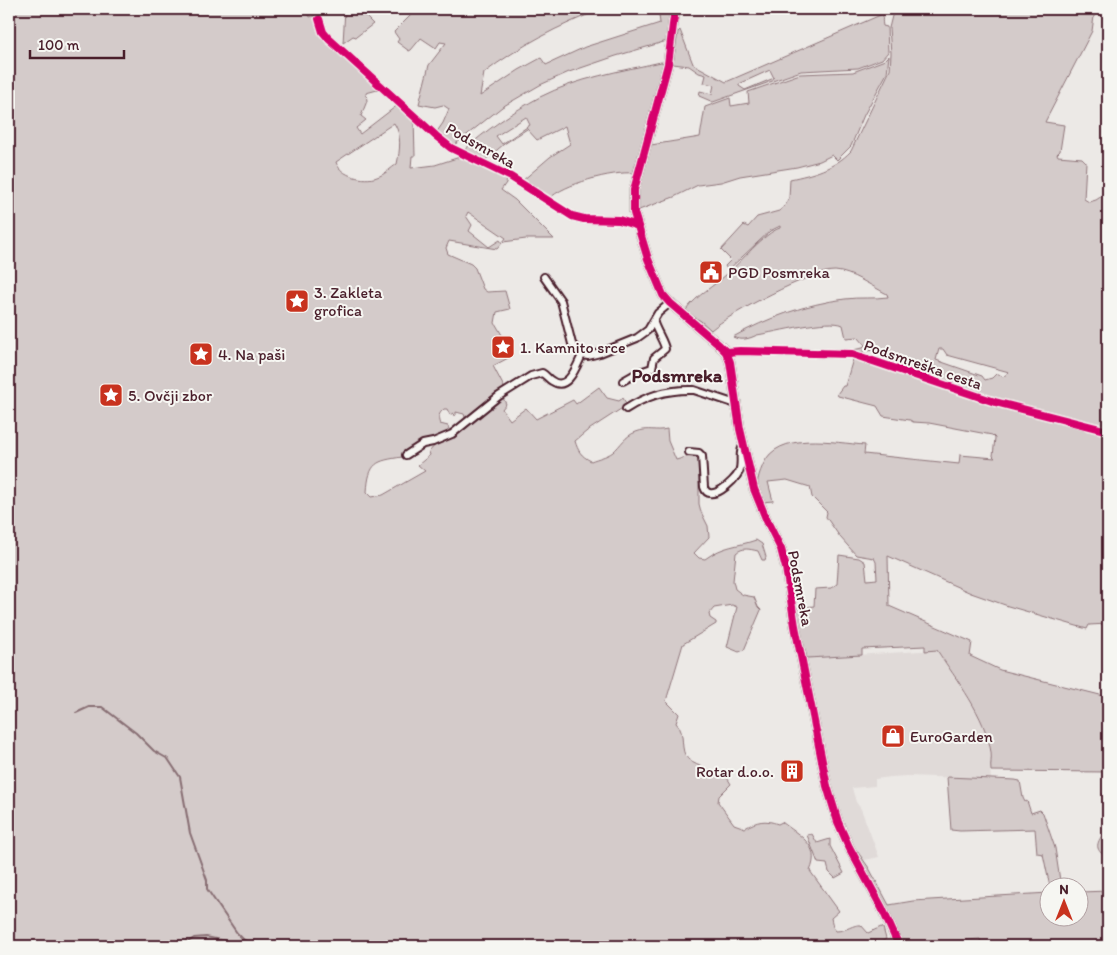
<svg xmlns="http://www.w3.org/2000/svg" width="1117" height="955" viewBox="0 0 1117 955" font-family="Itim,sans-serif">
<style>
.built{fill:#e0dad8}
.green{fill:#d4cbca;stroke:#8f757a;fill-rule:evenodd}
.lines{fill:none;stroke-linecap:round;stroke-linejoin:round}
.stream{stroke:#886e73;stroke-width:2}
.minor-casing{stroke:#4a1f2b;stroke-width:10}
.tertiary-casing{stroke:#4a1f2b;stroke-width:11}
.minor{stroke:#f6f6f2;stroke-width:6}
.tertiary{stroke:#f6f6f2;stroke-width:8}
.cycleway-casing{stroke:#f6f6f2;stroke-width:11}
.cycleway{stroke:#d6006c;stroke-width:8}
.labels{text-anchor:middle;stroke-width:4;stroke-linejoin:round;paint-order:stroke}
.street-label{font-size:16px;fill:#4a1f2b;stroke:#f6f6f2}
.poi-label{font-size:16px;fill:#4a1f2b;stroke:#f6f6f2;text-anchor:start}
.quarter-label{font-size:19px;font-weight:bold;fill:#4a1f2b;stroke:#f6f6f2}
</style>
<rect width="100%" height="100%" fill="#ece9e6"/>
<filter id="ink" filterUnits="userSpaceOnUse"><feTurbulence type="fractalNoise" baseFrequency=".02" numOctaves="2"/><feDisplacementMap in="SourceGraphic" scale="10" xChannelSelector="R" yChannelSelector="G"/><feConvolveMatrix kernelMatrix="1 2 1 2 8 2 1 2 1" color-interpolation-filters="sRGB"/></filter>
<g filter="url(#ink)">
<path class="built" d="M937 650 976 710 987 734 992 762 990 768 991 779 907 776 891 777 875 779V786L852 788 856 802 861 809 879 857 860 861 839 821 826 775 807 658Z"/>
<path class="green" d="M9 9H305L310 17 316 15 322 32 326 38 380 87 381 89 366 93 367 101 361 116 366 120 356 128 360 134 399 104 414 119 415 156H412L411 168 435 165 463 156 507 178 506 183 501 190 515 200 554 239H526L503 242 506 238 468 212 466 216 472 225 469 231 489 247 500 240 502 243 497 249 449 241 446 248 448 254 471 264 475 268 483 289 487 292 505 291 510 309 497 312 495 323 502 335 505 347 510 350 512 356 493 366 504 387 503 391 466 420 464 414 456 412V415L454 416 453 413 450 415 447 409H444C439 413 437 418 440 424L448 426 450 433C441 438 432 439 422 442 416 445 411 450 404 452L402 457C376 461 369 462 367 492L372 497 383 495 425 471 418 465 430 455 429 452C439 439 444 442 455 434 471 421 485 408 502 396L506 404 502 409 510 420 526 408 536 419 573 400 576 404 599 387 607 398 619 401 623 398 627 405 587 431 575 441C578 451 581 456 591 461 598 458 606 457 613 452 621 445 625 436 636 432 649 427 655 432 667 429L668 441 676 460C684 458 691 454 698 459L699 467V504L701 512 708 526 709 537 694 553 699 558 705 559C724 545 736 547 756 540L762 544 766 557 765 560H762L758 551C749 549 743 547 736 553L733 581 735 589 743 595 754 597 758 607 761 610 744 650 739 652 727 647 737 607 732 605 714 608 709 614 710 618 716 622V624L683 644 666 701 679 714 676 723C687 733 678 751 689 760 696 766 717 772 726 776L731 784 719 796 718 802 734 824 745 828C757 821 765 819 778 824L782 822C798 835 822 845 810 871L839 911 831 918 833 927 836 931C847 931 853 924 861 925L868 933 881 927 883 928 886 939 875 946H9ZM394 123C402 135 400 150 397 164 391 168 384 175 377 177 364 182 340 176 336 162Z
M345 9H367L362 13 373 24 356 37 353 36 343 43Z
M398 9H602C558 26 521 45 484 73L480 96 519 70 541 58 546 65 585 47 660 23 659 15 666 13V9H671L667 41 616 56 569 72 540 85 502 107 453 146 436 133 443 123 449 109 443 105 435 107 419 104 429 65 446 43 440 42 436 48 421 38 411 50 409 51 397 42 399 39 394 32 413 13Z
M899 9H1005L1007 11 1009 9H1095L1092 31 1045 122 1064 125 1060 151 1057 154 1058 156 1082 158 1086 162 1084 199 1089 202 1096 200 1108 192V428L995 400 891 364 893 358 889 349 854 352 847 351 863 348 865 345 858 337 846 338 843 325C829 318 776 332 757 335 749 339 741 341 733 337 767 318 806 304 845 299 859 297 874 299 888 297L887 294C871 286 852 272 835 271 812 270 729 314 711 330L701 321 687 313 686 310C697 295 714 286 727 274 741 262 764 233 780 228V226L770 231 728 270 727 269 725 266 731 260 721 250 744 225 748 227 757 217 779 211 785 206 789 198 790 179C813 174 834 169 851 151L890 70 891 53 889 28 892 16ZM939 349H943L947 355 1009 372 1003 377 997 373 992 378 985 380 982 376 936 360Z
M885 13C882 16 882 21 883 26L887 27 888 52 882 59 858 68 801 71 713 102 699 96 700 91 712 94 714 85 704 83 706 75 699 73 689 66 673 64 678 32 680 30 693 64 726 82ZM770 70 774 78 745 90 739 86V84Z
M889 56 887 73 864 115 851 146 837 160 832 155 820 161 797 167 740 176 721 182 698 185 674 197 639 210C632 190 644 163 651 145L700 137 705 107 730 98 731 106 749 103 748 92 800 74 853 72 885 60Z
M661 62 664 63 656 97 633 173C613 171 563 184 549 199L522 181 550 157 570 144 565 126 537 140 527 129 504 144 483 162 462 152C486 130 512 112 540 97 577 78 621 71 661 62ZM526 117 530 125 502 144 496 136Z
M853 359H863L993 404 1069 425 1108 433V624L1089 625 1087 629 1008 606 971 593 888 556 889 606 972 642 970 656 1000 670 1108 697V772L991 771C990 764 992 759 991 752 985 715 957 681 937 650L925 651V646L862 649V655L807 658 795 608 814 606 815 589 831 588 837 584 839 555 859 558 865 562 867 580 877 579 876 562 874 558 856 555 840 537 826 517 827 512 812 497 810 487 787 480 768 482 773 501 762 502C756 485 756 481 763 465 777 430 835 443 865 445L864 454 959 464 960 455 995 458 993 456 995 438 992 435 929 423 913 422 910 420 883 416 877 406 838 396 837 394 843 386H845Z
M947 777 1015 780 1020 781 1023 798 1025 802 1027 801 1031 813 1040 810 1043 813 1055 848 1061 887H1050L1043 854 1037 853 1035 829 960 831 951 830Z
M1103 793 1108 821V859C1097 850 1094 847 1103 834L1106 833Z
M812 834 817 843 830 839V846L844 873 835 878 829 872 827 864 818 863 807 835Z
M855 848 869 868 889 905 913 901 1049 893 1050 918H1080V892L1108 891V946H981L980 939 915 944V946H902L854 849Z"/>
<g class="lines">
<path class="stream" d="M76 713 89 707H102L136 733 154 751 168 759 180 777 190 833 207 880V889L237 933 244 940 255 946
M182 946 194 938 206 937 230 942 243 940"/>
<g class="minor-casing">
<path id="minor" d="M319 19 323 32 329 39 436 136 451 148 511 177 572 216 584 219 619 220 638 226
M544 277 561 301 572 344 582 355 588 356 600 353 637 338 648 330 658 313 670 303
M726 352 740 351 852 354 995 402 1108 431
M623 381 637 373 652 368 654 358 665 349C665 344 656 330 654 323
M626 409C647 395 669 389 694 390L736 404
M689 452 699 453 702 456 704 487C709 504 734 482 739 472 743 463 738 454 743 446
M406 455 423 444 433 442 452 434 499 396 531 376 542 373C546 375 548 379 552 381 568 392 577 365 582 355"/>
</g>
<g class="tertiary-casing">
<path id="tertiary" d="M675 9 668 64 634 190V213L648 259 663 295 670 303 719 345 726 352 730 362 740 429 754 489 767 521 781 549 786 568 795 626 827 786 838 822 849 847 882 908 899 946"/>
</g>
<use href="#minor" class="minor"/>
<use href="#tertiary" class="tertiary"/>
<g class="cycleway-casing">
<path id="cycleway" d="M675 9 668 64 634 190V213L648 259 663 295 670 303 719 345 726 352 730 362 740 429 754 489 767 521 781 549 786 568 795 626 827 786 838 822 849 847 882 908 899 946
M319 19 323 32 329 39 436 136 451 148 511 177 572 216 584 219 619 220 638 226
M726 352 740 351 852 354 995 402 1108 431"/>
</g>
<use href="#cycleway" class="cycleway"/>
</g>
</g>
<defs>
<g id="civic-square" transform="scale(1.25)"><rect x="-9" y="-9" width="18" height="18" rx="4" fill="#c8321e" stroke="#f6f6f2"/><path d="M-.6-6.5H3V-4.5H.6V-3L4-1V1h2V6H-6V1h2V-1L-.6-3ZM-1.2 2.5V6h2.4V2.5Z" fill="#fff"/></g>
<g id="sight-square" transform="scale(1.25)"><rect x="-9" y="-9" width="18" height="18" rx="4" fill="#c8321e" stroke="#f6f6f2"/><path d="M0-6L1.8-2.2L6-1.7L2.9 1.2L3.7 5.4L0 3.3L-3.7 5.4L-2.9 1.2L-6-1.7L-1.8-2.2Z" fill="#fff"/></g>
<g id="shop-square" transform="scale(1.25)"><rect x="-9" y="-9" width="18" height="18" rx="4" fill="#c8321e" stroke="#f6f6f2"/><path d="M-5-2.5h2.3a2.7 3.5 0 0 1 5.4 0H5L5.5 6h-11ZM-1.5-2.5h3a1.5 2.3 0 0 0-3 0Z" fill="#fff"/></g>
<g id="building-square" transform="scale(1.25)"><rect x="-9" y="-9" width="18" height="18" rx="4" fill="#c8321e" stroke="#f6f6f2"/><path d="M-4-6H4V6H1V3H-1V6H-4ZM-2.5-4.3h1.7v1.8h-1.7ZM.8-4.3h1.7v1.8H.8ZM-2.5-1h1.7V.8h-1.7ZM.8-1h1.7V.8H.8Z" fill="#fff"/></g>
</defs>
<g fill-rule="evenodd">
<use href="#civic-square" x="711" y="272"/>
<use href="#sight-square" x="297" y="301"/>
<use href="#sight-square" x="503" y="347"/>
<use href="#sight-square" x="201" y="354"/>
<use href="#sight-square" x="111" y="395"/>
<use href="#shop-square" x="893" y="736"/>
<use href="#building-square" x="792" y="771"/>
</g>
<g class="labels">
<g class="street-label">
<text transform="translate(481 145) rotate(29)" y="6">Podsmreka</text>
<text transform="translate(923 364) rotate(19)" y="6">Podsmreška cesta</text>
<text transform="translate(801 588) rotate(79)" y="6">Podsmreka</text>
</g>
<g class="poi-label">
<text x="728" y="278">PGD Posmreka</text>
<text x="314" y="298">3. Zakleta<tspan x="314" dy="18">grofica</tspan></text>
<text x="520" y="353">1. Kamnito srce</text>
<text x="218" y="360">4. Na paši</text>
<text x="128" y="401">5. Ovčji zbor</text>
<text x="910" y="742">EuroGarden</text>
<text x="774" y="777" text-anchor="end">Rotar d.o.o.</text>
</g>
<g class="quarter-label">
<text x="677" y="382">Podsmreka</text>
</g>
</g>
<rect width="1117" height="955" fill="none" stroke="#f6f6f2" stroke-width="30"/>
<rect x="15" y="15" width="1087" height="925" fill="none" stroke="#4a1f2b" stroke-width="2" filter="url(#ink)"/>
<g transform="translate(1064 902)"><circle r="24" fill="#f6f6f2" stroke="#b1a0a2"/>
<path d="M0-4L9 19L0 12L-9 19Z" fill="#c8321e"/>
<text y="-8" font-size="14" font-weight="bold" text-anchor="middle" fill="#4a1f2b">N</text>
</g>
<path d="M30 50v8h94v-8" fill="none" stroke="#4a1f2b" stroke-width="2.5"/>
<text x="38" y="50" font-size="15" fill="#4a1f2b" stroke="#f6f6f2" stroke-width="4" paint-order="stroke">100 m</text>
</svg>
